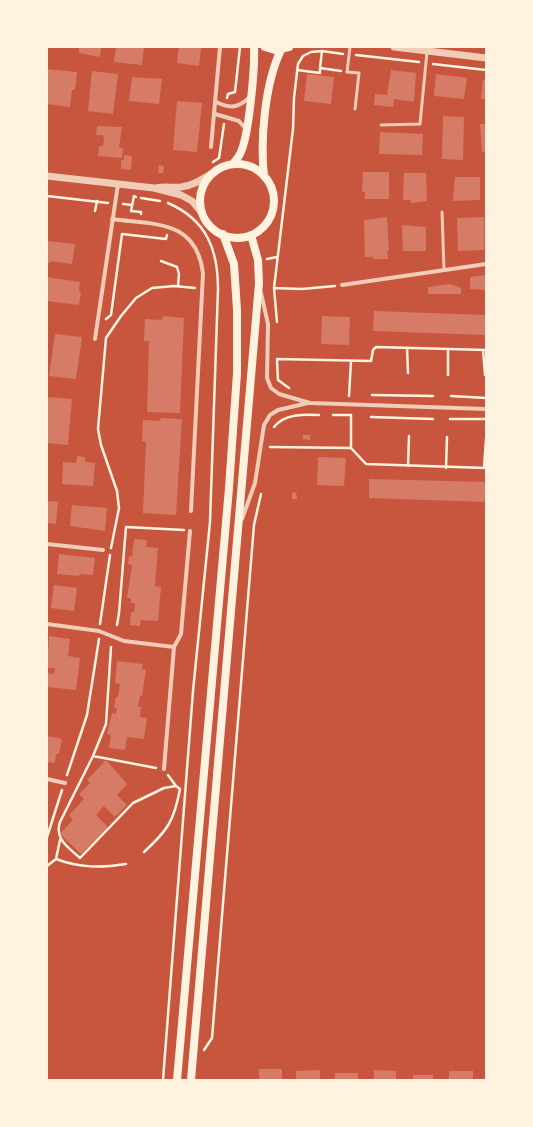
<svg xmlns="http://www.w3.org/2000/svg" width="533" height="1127" viewBox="0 0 533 1127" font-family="'Sofia Sans Condensed',sans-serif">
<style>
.building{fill:#d67c66}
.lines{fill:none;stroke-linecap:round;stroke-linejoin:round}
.path{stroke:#fff3e0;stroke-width:2.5}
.service{stroke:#f1ccb7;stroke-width:3}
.minor{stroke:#f1ccb7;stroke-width:4}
.tertiary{stroke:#f1ccb7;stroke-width:7}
.secondary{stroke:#fff3e0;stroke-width:8}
</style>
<rect width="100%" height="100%" fill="#c8553d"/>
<path class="building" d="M79 47H101L100 57 79 53Z
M116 47H144L142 65 114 62Z
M179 47H201L199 66 177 63Z
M47 69 77 72 75 90H72L70 107 47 104Z
M391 70 416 73 414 102 394 99 393 107 374 105 375 94 387 95Z
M92 71 118 74 113 114 88 111Z
M307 74 334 77 331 104 304 101Z
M436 74 467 78 464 99 434 96Z
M132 77 162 79 159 104 129 101Z
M483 80H486V99H481Z
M177 101 202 103 197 152 173 150Z
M443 116 464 117 463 160 442 159Z
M480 124H486V151L482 152Z
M97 126 122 127 119 148H123L122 158 98 156 99 146H103L104 141 103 135H96Z
M380 132 423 134 422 155 379 154Z
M124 155 132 156 131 170 121 169V160H124Z
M159 165 164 166 163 173H158Z
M363 172H389V199H365V192H362Z
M404 173H426L427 201 411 203V200H403Z
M455 177H480V200L453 201Z
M387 217 389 251H387L388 259H373V257H365L364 220Z
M484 217V250L458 251 457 218Z
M402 225 426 227V251H403Z
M47 241 75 244 72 264 51 261 50 263 47 262Z
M486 275V290L470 289V277Z
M47 277 80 282 79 291 81 292 79 305 47 301Z
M450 284 461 288V294H428V287Z
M374 311 486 315V335L373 331Z
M163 316 184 318 180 413 147 412 149 341H144L145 319 162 320Z
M322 316 350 317 349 345 321 344Z
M55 334 82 337 76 379 49 376Z
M47 397 72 399 68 445 47 443Z
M161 418 182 419 176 515 143 513 146 442 142 441 143 420 160 421Z
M303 435H310V440L303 439Z
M77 456 85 457V462L95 463 93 486 62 484 63 462 76 463Z
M318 457 346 458 344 486 317 485Z
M369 479 486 482V502L369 498Z
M296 492 297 499H292V493Z
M47 501 58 502 56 524 47 523Z
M72 505 107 508 105 531 70 526Z
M134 539 147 540 146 547 158 548 155 586 161 587 158 621 141 620 140 626 130 625 131 612H134L135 603H131V598H127L132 565 128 564 129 556 132 557Z
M59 554 95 558 93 575 80 574 79 576 57 574Z
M54 585 77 588 74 611 51 608Z
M49 636 70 639 68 656 80 658 76 690 47 687V673L54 674 55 668H47Z
M117 661 143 664 142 669 146 670 142 696H140L138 707H141L140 717 147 718 144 739 127 737 125 750 109 748 111 735 107 734 112 713 116 714 117 708H114L116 697H118L120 684 115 683Z
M47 736 62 739 59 754H56L55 763 47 762Z
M106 760 127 784 117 795 127 805 115 817 104 806 96 815 108 827 81 854 60 834 73 820 69 815 84 799 79 794 90 783 87 780Z
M259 1069H282V1080H259Z
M320 1070V1080H296V1071Z
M374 1070 396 1071V1080H374Z
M449 1071H473V1080H449Z
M335 1073H358V1080H335Z
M413 1075H433V1080H413Z"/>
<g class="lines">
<path class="path" d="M356 55 419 62
M433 64 486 70
M320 68 322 51
M297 70 320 73V68L341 71
M227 98 228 94 235 92 240 47
M213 162 219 158 224 124
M47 196 108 203
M136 197 134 196 131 211 141 212V214
M141 198 160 201
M123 204 132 205
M95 211 97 201
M267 259 277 257
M161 261 177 267 179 274 178 286
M274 288 302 289 335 286
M106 319 111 315 122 234 166 239 167 235
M277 322 274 288 293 129 294 98 298 64 303 56 311 52 322 51 343 54
M407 348 408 373
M483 350 485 375
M277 359 371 361 373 350 376 347 486 350
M277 361 278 380
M448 375V349
M278 380 289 388
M372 395 433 396
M349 396 351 361
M451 396 486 398
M333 415H351V448
M371 417 433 419
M450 419H486
M274 427C284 414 304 414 319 415
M270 447 351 448 366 464 486 468
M408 466 409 436
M446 468 447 437
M484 468 486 439
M111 548 119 508 117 491 101 445 98 429 106 338 121 316 136 298 152 288 174 286 195 288
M100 624 110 555
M117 625 119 613 126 527 184 530
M93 756 106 724 111 647
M156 768 93 756 60 822C54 839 69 848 80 858L133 803 164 788 176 786
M67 775 87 715 99 639
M47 837 62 790
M144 852C168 830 174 821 180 789L176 786 168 775
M56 859 60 840
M47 866 56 859C80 868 101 868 126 864
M204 1050 212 1038 254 525 261 494
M163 1080 193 691 210 522 218 289C218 250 207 220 168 203"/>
<path class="service" d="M350 47 347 72 359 73 355 109
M381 125 420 124 427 52
M442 212 444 270"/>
<path class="minor" d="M216 102C231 109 238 108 250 97
M215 114 239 121 246 129
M211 147 220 47
M112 219C154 225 196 219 203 273L191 511
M342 285 486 264
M261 293 268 324 267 378 271 388 279 394 310 403 486 409
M95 339 118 184
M242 519 255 483 264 425 270 415 278 410 308 403
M47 544 103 550
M47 624 99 631 124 641 174 647
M164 769 174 647 181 634 190 531
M47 779 65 783"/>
<path class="tertiary" d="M394 47 486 58
M47 176 154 188 181 195 192 201 202 213
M156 188C165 186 173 188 181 187 194 186 205 177 216 171"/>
<path class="secondary" d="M265 47 275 50 289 47
M233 164C235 161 238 158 240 154 249 137 255 67 254 47
M200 201a37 37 0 1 1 74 0a37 37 0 1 1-74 0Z
M264 176C260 139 265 83 281 50
M177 1080 229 488 237 373V310L234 264 223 234
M191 1080 259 283 258 260 251 235"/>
</g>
<rect width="533" height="1127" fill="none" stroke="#fff3e0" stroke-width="96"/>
</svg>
